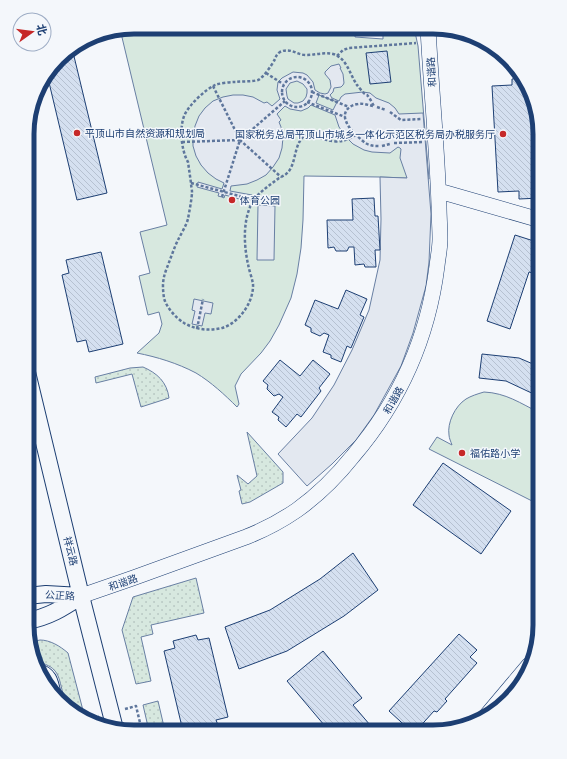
<svg xmlns="http://www.w3.org/2000/svg" width="567" height="759" viewBox="0 0 567 759" font-family="Signika,'Noto Sans SC',sans-serif">
<style>
.grass{fill:url(#grass-dots);stroke:#687fa3}
.pitch{fill:#d7e8df;stroke:#687fa3}
.parking{fill:#e3e8f0;stroke:#687fa3;fill-rule:evenodd}
.building{fill:url(#building-back-hatch);stroke:#1d3f73}
.lines{fill:none;stroke-linecap:round;stroke-linejoin:round}
.service-casing{stroke:#1d3f73;stroke-width:8}
.tertiary-casing{stroke:#1d3f73;stroke-width:16}
.secondary-casing{stroke:#1d3f73;stroke-width:18}
.path{stroke:#5e769c;stroke-width:2.5;stroke-dasharray:3 2;stroke-linecap:butt}
.service{stroke:#f4f7fb;stroke-width:6}
.tertiary{stroke:#f4f7fb;stroke-width:15}
.secondary{stroke:#f4f7fb;stroke-width:16}
.poi-dot{fill:#c62828;stroke:#f4f7fb;stroke-width:1.5}
.labels{text-anchor:middle;stroke-width:3;stroke-linejoin:round;paint-order:stroke}
.street-label{font-size:10px;fill:#1d3f73;stroke:#f4f7fb}
.poi-label{font-size:10px;fill:#1d3f73;stroke:#f4f7fb;text-anchor:start}
.rim{fill:none;stroke:#1d3f73;stroke-width:5}
</style>
<defs>
<pattern id="grass-dots" width="8" height="8" patternUnits="userSpaceOnUse"><rect width="8" height="8" fill="#d7e8df"/><path d="M2 2h.1M6 6h.1" fill="none" stroke="#b8c8c3" stroke-width="1.8" stroke-linecap="round"/></pattern>
<pattern id="building-back-hatch" width="6" height="6" patternUnits="userSpaceOnUse"><rect width="6" height="6" fill="#d5e0f0"/><path d="M-1 5l2 2M0 0l6 6M5-1l2 2" fill="none" stroke="#b6c1d1"/></pattern>
</defs>
<rect width="100%" height="100%" fill="#f4f7fb"/>
<path class="grass" d="M143 367C157 373 167 382 169 398L141 407 132 374 96 383 95 377 130 368Z
M247 432 283 472V483L250 502 242 504 239 491 241 490 237 475 248 484 257 476Z
M196 578 204 613 151 625 153 634 141 637 151 681 136 684 122 630 133 597Z
M40 640C50 640 60 646 68 653L85 718C77 715 69 711 65 703 64 701 64 697 63 694 58 673 58 667 35 661L31 642Z
M158 701 165 731H149L143 705Z"/>
<path class="pitch" d="M134 27 355 28V37L383 39V31L415 32 418 46 429 179 380 177 304 176 303 220 301 248 297 274 291 298 279 325 270 341 261 353 241 374 235 386 239 404 237 407C225 395 211 382 196 373 177 363 157 357 137 353L159 333 162 324 159 312 148 315 139 276 150 273 140 232 167 225 120 29Z
M484 392C506 393 520 403 540 413V505L429 449 437 437 452 445C451 442 449 438 449 435 447 423 455 406 466 399 471 396 477 394 484 392Z"/>
<path class="parking" d="M339 64 341 68H340L343 74 344 83 343 85 341 87 334 88 333 92 330 95 332 98 339 101 341 97 345 94 363 92 370 93 376 98 389 103 395 108 399 114 423 113 431 214 429 262 426 286 413 333 401 366 374 415 356 440 332 464 307 486 278 454 312 418 334 385 352 350 369 310 380 260 381 219 380 177 407 178 400 158 401 149 400 148 398 147 390 153 372 152 364 150 353 144 348 139 339 127 335 115 311 105 308 108 301 111 290 109 285 106 277 114 281 120 279 122 281 127 283 137 282 148 279 158 273 167 266 175 257 180 247 184 231 186 230 191 252 195 246 201 225 195 224 198 222 197 218 196 219 193 197 187 198 182 222 189 224 183 216 179 208 173 201 165 196 156 193 146V136L195 126 199 116 205 108 213 101 223 97 233 95H243L253 97 264 103 267 102 272 106 280 99 277 90 278 82 282 78 293 72 303 73 307 75 313 82 315 90 320 93 325 94 328 93 331 87 330 80 325 74V72L331 66ZM297 81 303 84 307 89V93L306 97 303 101 298 103H294L288 99 287 96 286 89 290 83ZM319 95 337 102 333 110 316 103Z
M258 205 275 206 274 260H257Z
M194 299 213 303 211 314 205 313 202 326 192 324 195 311 192 310Z"/>
<path class="building" d="M359 28H383V31L358 30Z
M72 48 107 193 77 200 47 74 64 53Z
M387 51 391 82 370 84 366 53Z
M522 78 529 86 540 134V198L519 199V191L498 192 492 86 512 85V79Z
M374 198 375 216H378L380 250H375L376 267H365L364 264 355 265 354 247H349L347 251H336L334 247 328 248 327 220H353L352 199Z
M515 235 540 243V275L529 272 510 329 487 321Z
M101 252 123 344 89 352 86 340 77 342 62 275 69 273 66 260Z
M346 290 367 299 360 315 364 317 351 348 347 346 341 362 331 358V355L323 352 329 335 324 333 320 336 311 332V328L305 325 315 300 338 309Z
M482 354 519 358 540 367V397L506 381 479 378Z
M280 360 300 376 313 360 330 374 319 388 321 391 301 417 297 414 286 427 278 420 279 417 272 412 283 397 279 394 274 396 267 389 268 385 263 381Z
M443 463 511 511 481 554 413 505Z
M353 553 378 590 344 616 287 651 239 669 225 627 270 610 320 579Z
M459 634 477 650 470 657 477 663 445 699 447 701 437 712 434 711 415 732H412L389 711Z
M196 635 198 640 209 638 228 717 216 720 218 725 195 730 194 725 182 727 164 651 175 648 173 641Z
M323 651 362 698 353 705 376 732H330L287 681Z"/>
<g class="lines">
<g class="service-casing">
<path id="service" d="M37 666C54 671 55 680 58 696"/>
</g>
<g class="tertiary-casing">
<path id="tertiary" d="M439 191 540 220
M81 596 133 578 246 537C264 530 281 521 297 510 318 495 337 476 353 456 400 401 428 338 437 266 438 257 440 248 440 239 440 228 439 217 439 206 437 146 431 87 428 28
M486 716 529 665"/>
</g>
<g class="secondary-casing">
<path id="secondary" d="M27 372 81 596 115 729
M27 596 46 594 81 596
M27 621C49 617 63 608 81 596"/>
</g>
<path class="path" d="M337 56 343 50 349 48 416 43
M266 73 283 84
M282 92a15 15 0 1 1 30 0a15 15 0 1 1-30 0Z
M213 86 240 140 281 177
M312 92 349 107
M307 102 345 117
M373 106C368 105 363 103 358 104 349 105 342 112 346 121 348 127 353 132 357 136 361 139 365 144 370 145 373 146 376 146 379 146
M377 107 386 110
M390 112 401 120 422 119
M356 135C352 137 347 140 342 141 338 142 331 141 327 140 319 139 310 130 302 138 294 148 296 161 289 171 286 175 283 176 279 178 268 187 256 193 250 207 243 224 244 246 248 264 249 270 252 278 253 284 254 302 239 323 222 328 209 331 196 330 184 323 176 318 166 307 164 298 161 278 165 274 171 257 173 252 175 246 178 240 181 234 186 226 188 219 189 213 192 198 192 192 192 189 191 186 191 183 190 176 189 169 188 162 181 150 179 126 185 114 190 104 205 90 215 85 221 83 230 82 236 82 243 81 251 82 258 80 263 78 272 65 275 59 276 56 277 54 280 52 291 47 296 55 306 55 315 55 324 52 333 54 347 58 350 75 357 85 359 87 362 92 365 94 365 95 367 95 367 95 370 98 372 103 374 106
M182 142 240 140 285 101
M394 143 423 142
M382 146 390 144
M191 183 254 200
M222 197 240 140
M197 329 203 299
M125 709 136 706 142 731
M92 721V718L99 716"/>
<use href="#service" class="service"/>
<use href="#tertiary" class="tertiary"/>
<use href="#secondary" class="secondary"/>
</g>
<g class="poi-dot">
<circle cx="77" cy="133" r="4"/>
<circle cx="503" cy="134" r="4"/>
<circle cx="232" cy="200" r="4"/>
<circle cx="462" cy="453" r="4"/>
</g>
<g class="labels">
<g class="street-label">
<text transform="translate(431 72) rotate(-94)" y="4">和谐路</text>
<text transform="translate(393 400) rotate(-60)" y="4">和谐路</text>
<text transform="translate(71 551) rotate(76)" y="4">祥云路</text>
<text transform="translate(123 582) rotate(-19)" y="4">和谐路</text>
<text transform="translate(60 595) rotate(3)" y="4">公正路</text>
</g>
<g class="poi-label">
<text x="85" y="137">平顶山市自然资源和规划局</text>
<text x="495" y="138" text-anchor="end">国家税务总局平顶山市城乡一体化示范区税务局办税服务厅</text>
<text x="240" y="204">体育公园</text>
<text x="470" y="457">福佑路小学</text>
</g>
</g>
<path d="M0 0H567V759H0ZM134 34H433A100 100 0 0 1 533 134V625A100 100 0 0 1 433 725H134A100 100 0 0 1 34 625V134A100 100 0 0 1 134 34Z" fill="#f4f7fb" fill-rule="evenodd"/>
<path class="rim" d="M134 34H433A100 100 0 0 1 533 134V625A100 100 0 0 1 433 725H134A100 100 0 0 1 34 625V134A100 100 0 0 1 134 34Z"/>
<g transform="translate(32 32) rotate(76)"><circle r="19" fill="#f4f7fb" stroke="#9eadc5"/>
<path d="M0-3L7 15L0 10L-7 15Z" fill="#c62828"/>
<text y="-6" font-size="11" font-weight="bold" text-anchor="middle" fill="#1d3f73">北</text>
</g>
</svg>
